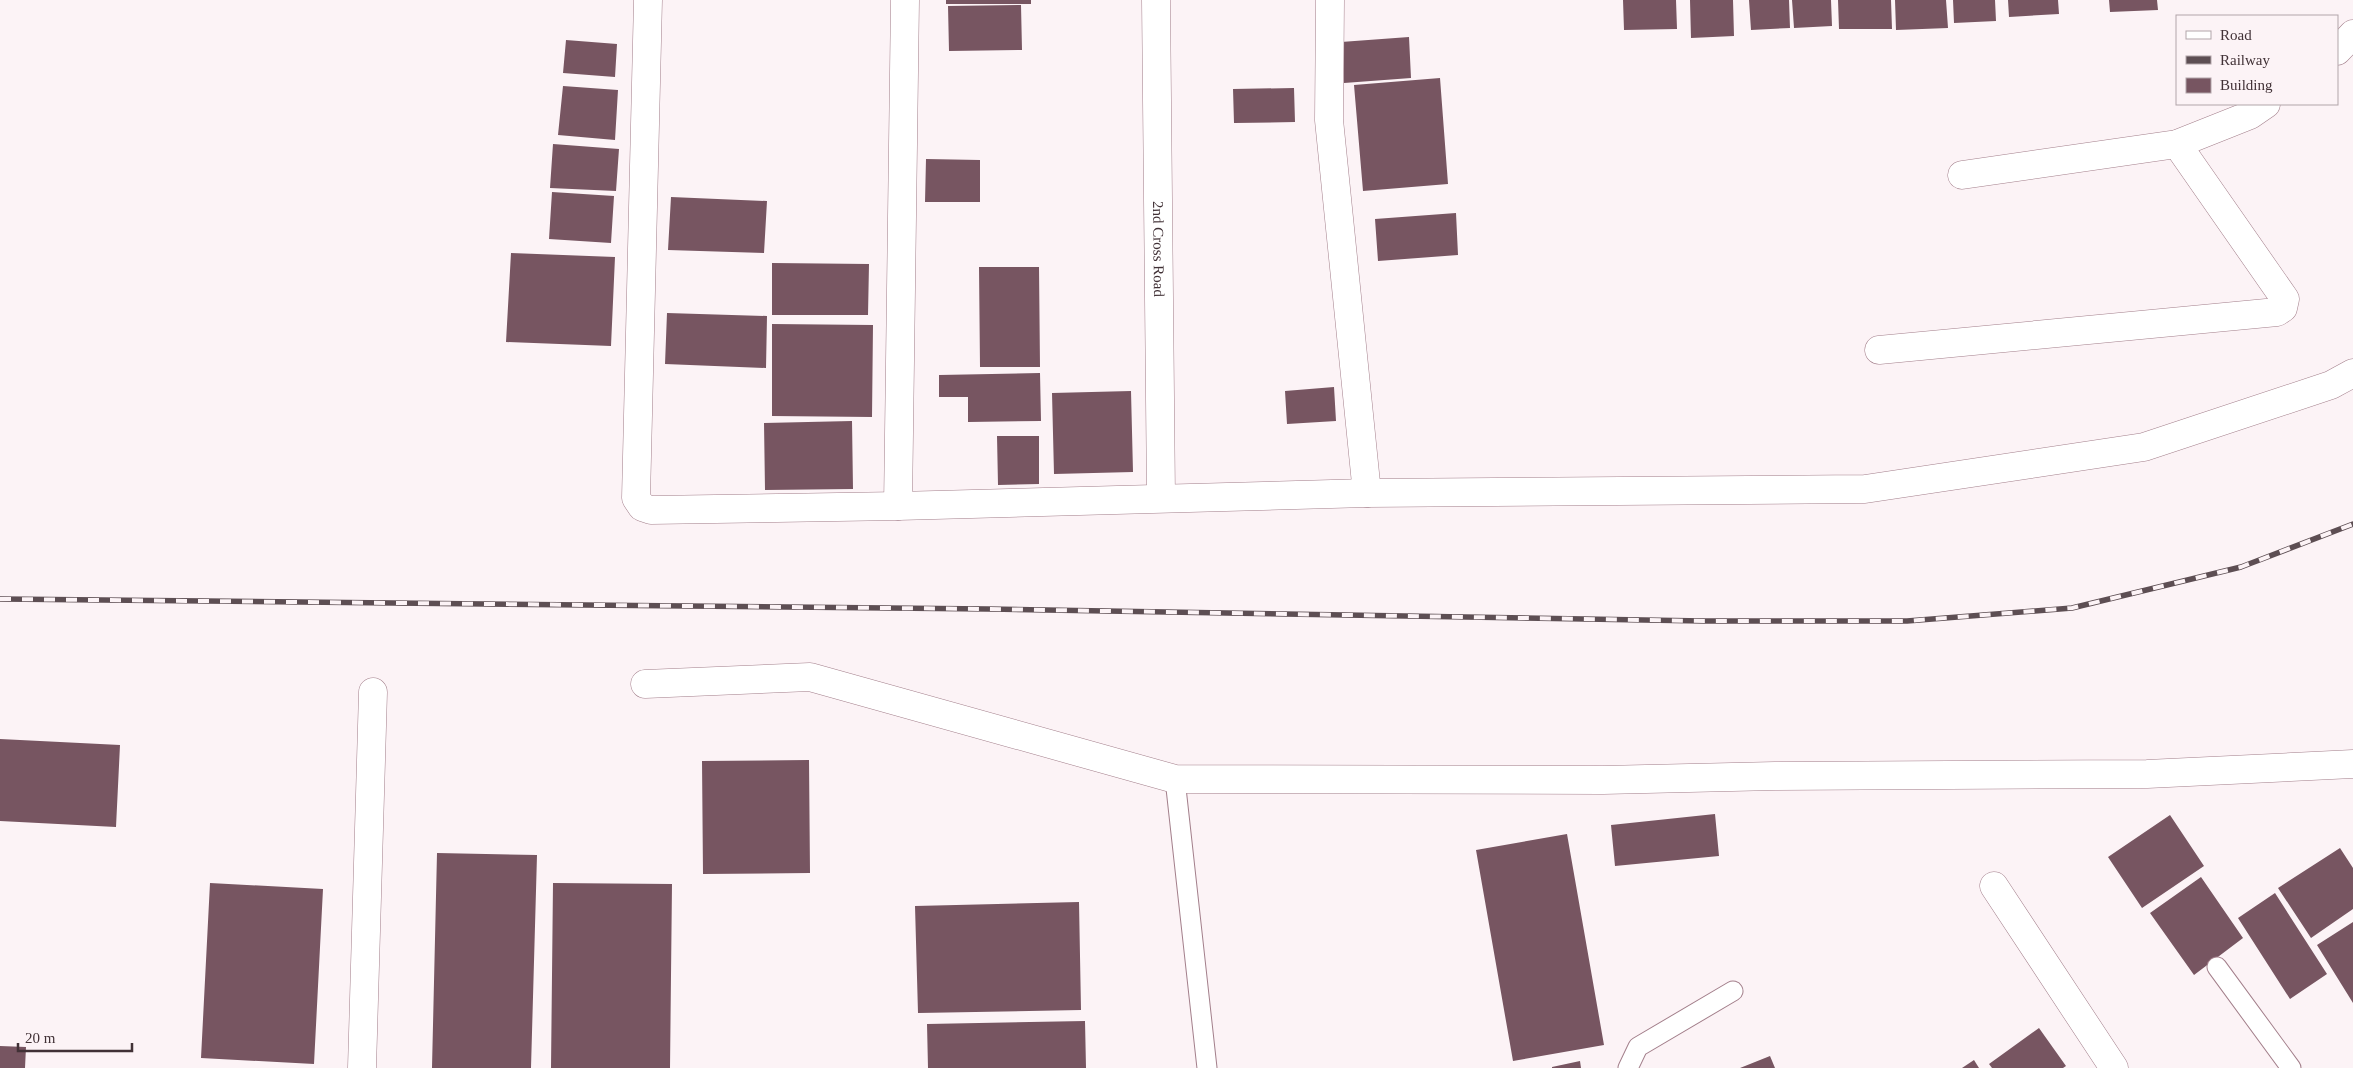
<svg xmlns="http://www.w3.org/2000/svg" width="2353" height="1068" viewBox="0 0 2353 1068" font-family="'Times New Roman',serif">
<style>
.building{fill:#775561}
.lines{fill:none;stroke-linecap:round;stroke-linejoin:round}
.lane-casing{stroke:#a37f8b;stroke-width:21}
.street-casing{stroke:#a37f8b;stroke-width:29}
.lane{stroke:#fff;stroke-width:19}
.street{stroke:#fff;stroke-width:28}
.rail-casing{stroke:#5d4e53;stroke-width:5.5}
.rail{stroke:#fcf3f6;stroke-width:4;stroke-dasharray:11;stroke-linecap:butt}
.labels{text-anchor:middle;stroke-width:5;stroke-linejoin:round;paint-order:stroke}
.street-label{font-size:15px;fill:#413136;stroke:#fcf3f6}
</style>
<rect width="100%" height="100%" fill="#fcf3f6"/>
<path class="building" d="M946 0H1031V4H946Z
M1623 0H1676L1677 29 1624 30Z
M1690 0H1733L1734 36 1691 38Z
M1749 0H1789L1790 28 1751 30Z
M1792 0H1831L1832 26 1794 28Z
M1838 0H1891L1892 29H1839Z
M1895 0H1946L1948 28 1896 30Z
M1953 0H1995L1996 21 1954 23Z
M2008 0H2058L2059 14 2009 17Z
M2109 0H2157L2158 10 2110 12Z
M1021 5 1022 50 949 51 948 6Z
M1409 37 1411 78 1344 83 1341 42Z
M566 40 617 44 615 77 563 73Z
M1440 78 1448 184 1363 191 1354 85Z
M563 86 618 90 615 140 558 135Z
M1294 88 1295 122 1234 123 1233 89Z
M553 144 619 149 616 191 550 188Z
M926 159 980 160V202H925Z
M552 192 614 196 611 243 549 239Z
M671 197 767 201 764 253 668 250Z
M1456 213 1458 255 1378 261 1375 219Z
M511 253 615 257 611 346 506 342Z
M772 263 869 264 868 315H772Z
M979 267H1039L1040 367H980Z
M667 313 767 316 766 368 665 364Z
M772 324 873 325 872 417 772 416Z
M1040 373 1041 421 968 422V397H939V375Z
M1334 387 1336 421 1287 424 1285 391Z
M1131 391 1133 472 1054 474 1052 393Z
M852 421 853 489 765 490 764 423Z
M997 436H1039V484L998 485Z
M0 739 120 745 116 827 0 821Z
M809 760 810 873 703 874 702 761Z
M1715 814 1719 856 1615 866 1611 825Z
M2170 815 2204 866 2142 908 2108 857Z
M1567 834 1604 1045 1513 1061 1476 850Z
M2340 848 2353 868V909L2311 938 2278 888Z
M437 853 537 855 531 1068H432Z
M2201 877 2243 938 2194 975 2150 913Z
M210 883 323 889 314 1064 201 1058Z
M553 883 672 884 670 1068H551Z
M2275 893 2327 974 2290 999 2238 918Z
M1079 902 1081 1010 918 1013 915 906Z
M2353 922V1003L2317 945Z
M1085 1021 1086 1068H928L927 1024Z
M2039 1028 2066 1066 2063 1068H1992L1989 1064Z
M0 1046 26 1047 25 1068H0Z
M1770 1056 1775 1068H1740Z
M1974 1060 1979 1068H1962Z
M1580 1061 1581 1068H1552V1067Z"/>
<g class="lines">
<g class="lane-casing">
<path id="lane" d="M1175 779 1207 1068
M2217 967 2291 1068
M1628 1068 1638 1047 1733 991"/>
</g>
<g class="street-casing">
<g id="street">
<path d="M648 0 636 498 642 507 651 510 898 506 1367 493 1865 489 2144 447 2331 385 2353 373"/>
<path id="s1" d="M1156 0 1161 497"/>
<path d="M1330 0 1329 120 1367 493"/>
<path d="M2337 51 2353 34"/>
<path d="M1962 175 2177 144 2250 115 2266 104"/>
<path d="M1879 350 2277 312 2283 308 2285 299 2177 144"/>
<path d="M898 506 905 0"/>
<path d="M645 684 810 677 1175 779 1603 780 1775 776 2147 774 2353 764"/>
<path d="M1994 886 2114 1068"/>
<path d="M362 1068 373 692"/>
</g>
</g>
<use href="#lane" class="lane"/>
<use href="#street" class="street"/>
<g class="rail-casing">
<path id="rail" d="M0 599 988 609 1704 621H1907L2072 608 2241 567 2353 524"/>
</g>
<use href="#rail" class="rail"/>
</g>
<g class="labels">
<g class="street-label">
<text dy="5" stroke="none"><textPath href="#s1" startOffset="249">2nd Cross Road</textPath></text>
</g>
</g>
<rect x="2176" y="15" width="162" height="90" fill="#fcf3f6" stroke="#b1a5a9"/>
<rect x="2186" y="31" width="25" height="8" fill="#ffffff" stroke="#b1a5a9"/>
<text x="2220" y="40" font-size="15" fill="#413136">Road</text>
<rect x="2186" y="56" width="25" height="8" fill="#5d4e53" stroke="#b1a5a9"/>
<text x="2220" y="65" font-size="15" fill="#413136">Railway</text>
<rect x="2186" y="78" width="25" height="15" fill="#775561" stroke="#b1a5a9"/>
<text x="2220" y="90" font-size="15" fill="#413136">Building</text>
<path d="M18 1043v8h114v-8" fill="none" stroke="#413136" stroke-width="2.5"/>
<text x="25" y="1043" font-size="15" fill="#413136" stroke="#fcf3f6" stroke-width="4" paint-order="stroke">20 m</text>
</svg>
